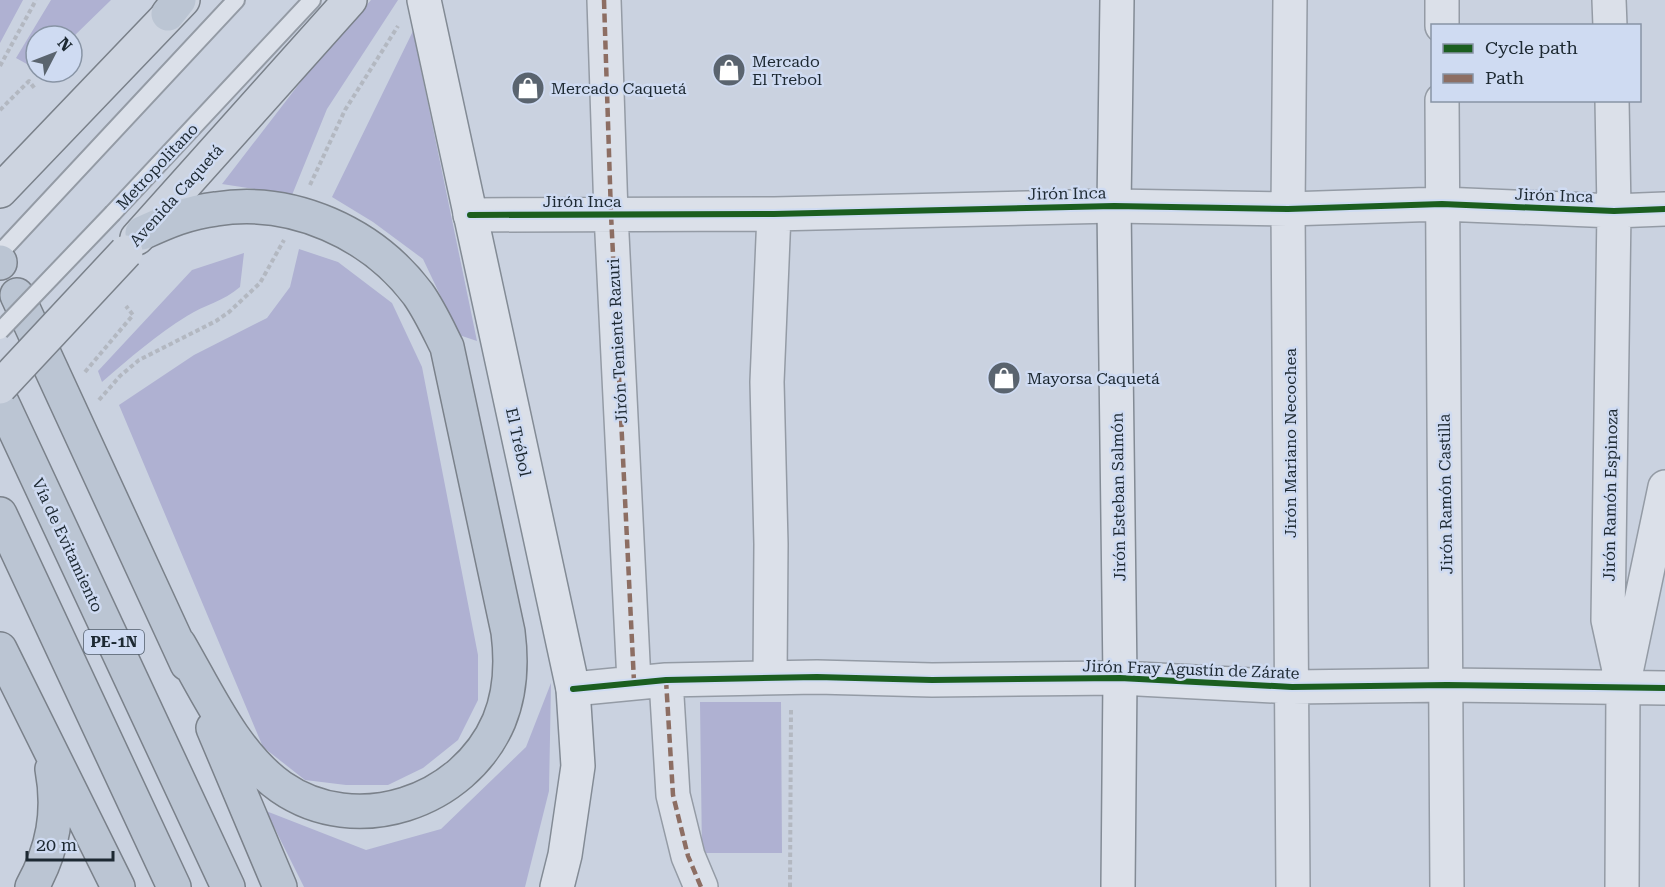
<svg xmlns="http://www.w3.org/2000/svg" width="1665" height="887" viewBox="0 0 1665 887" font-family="'Roboto Serif',serif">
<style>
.green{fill:#afb1d2}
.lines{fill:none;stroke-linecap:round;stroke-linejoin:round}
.lane-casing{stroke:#949ba5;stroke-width:20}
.street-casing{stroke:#949ba5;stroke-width:36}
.secondary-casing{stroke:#838b95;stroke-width:36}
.primary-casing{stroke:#7a818a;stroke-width:36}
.highway-casing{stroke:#7a818a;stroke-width:36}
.path{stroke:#b3b8c1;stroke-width:4;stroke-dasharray:4.5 3;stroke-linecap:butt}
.lane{stroke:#dbe0e9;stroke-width:16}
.street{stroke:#dbe0e9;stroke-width:33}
.secondary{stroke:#dbe0e9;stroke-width:33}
.primary{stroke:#cdd4e0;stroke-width:33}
.highway{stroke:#bbc5d3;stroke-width:33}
.lane-bridge-casing{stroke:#949ba5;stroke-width:20;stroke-linecap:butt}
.primary-bridge-casing{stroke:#7a818a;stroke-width:36;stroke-linecap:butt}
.lane-bridge{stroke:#dbe0e9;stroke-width:16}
.primary-bridge{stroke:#cdd4e0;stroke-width:33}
.quiet{stroke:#8d6e63;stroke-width:4.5;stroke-dasharray:9 4.5;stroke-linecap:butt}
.cycleway-casing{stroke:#cfdbf2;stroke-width:10}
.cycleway{stroke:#1b5e20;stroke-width:6}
.labels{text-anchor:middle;stroke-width:5;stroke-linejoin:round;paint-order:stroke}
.shield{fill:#cfdbf2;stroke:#525e6c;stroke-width:1.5}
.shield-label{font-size:15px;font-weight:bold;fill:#1d2932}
.poi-label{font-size:16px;fill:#1d2932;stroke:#cfdbf2;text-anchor:start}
.street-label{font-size:16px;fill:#1d2932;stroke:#cfdbf2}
</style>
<rect width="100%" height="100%" fill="#cad2e0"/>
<path class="green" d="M0 0H23L0 43Z
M51 0H111L72 38V36H36V69L16 58Z
M371 0H398L327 109 292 195 222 184 309 71Z
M413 31 477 341 459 335 423 259 373 222 332 197Z
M299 249 338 262 392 303 422 367 478 655V700L458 740 423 768 388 785H346L305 780 263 747 119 405 194 355 267 318 290 287Z
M244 253 240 287C224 301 204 305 187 316 156 335 130 358 102 382L98 371 192 270Z
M551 683 549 791 525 887H304L266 811 366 850 441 829 526 747Z
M700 702H781L782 853H702Z"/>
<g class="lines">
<g class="lane-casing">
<path id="lane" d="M113 213 312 0
M0 253 236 0"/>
</g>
<g class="street-casing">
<path id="street" d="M604 0 611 214 634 682
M1290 0 1288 209 1293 887
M1442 0V26
M1609 0 1610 26
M1442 100 1447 887
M1612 100 1614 211 1608 620 1623 688 1622 887
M470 215 774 214 1114 206 1288 209 1442 204 1614 211 1665 209
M1625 677 1665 487
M770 678 771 544 767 382 774 214
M666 680 673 795 688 856 701 887
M573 689 666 680 817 677 932 680 1120 678 1292 687 1447 685 1665 688"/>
</g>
<g class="secondary-casing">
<path id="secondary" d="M424 0 573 689 578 766 565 855 557 887
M1117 0 1114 206 1120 678 1118 887"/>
</g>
<g class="primary-casing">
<path id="primary" d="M0 191 183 0
M137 238 350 0"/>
</g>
<g class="highway-casing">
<path id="highway" d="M168 14 179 0
M142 233C166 222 189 212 216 209 293 197 372 233 418 294 430 311 438 329 447 347L508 632C512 663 511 692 499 721 464 803 356 839 281 787 235 755 207 692 179 644
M0 262V263
M17 295 187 664
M0 398 228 887
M0 514 174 887
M0 649 118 887
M213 728 280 887
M32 887C53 849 60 812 52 769"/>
</g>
<path class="path" d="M0 66 36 0
M0 110 29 81 36 90
M310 185 345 110 398 26
M85 372 133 315 126 306
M99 400 120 376 139 360 216 321 229 312 260 283 284 240
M790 887 791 709"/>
<use href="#lane" class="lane"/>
<use href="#street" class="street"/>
<use href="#secondary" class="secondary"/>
<use href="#primary" class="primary"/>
<use href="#highway" class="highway"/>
<g class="lane-bridge-casing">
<path id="lane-bridge" d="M0 331 113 213"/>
</g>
<g class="primary-bridge-casing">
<path id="primary-bridge" d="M0 387 126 252"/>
</g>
<use href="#lane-bridge" class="lane-bridge"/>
<use href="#primary-bridge" class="primary-bridge"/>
<path class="quiet" d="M604 0 611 214 634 682
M666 680 673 795 688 856 701 887"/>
<g class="cycleway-casing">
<path id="cycleway" d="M470 215 774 214 1114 206 1288 209 1442 204 1614 211 1665 209
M573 689 666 680 817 677 932 680 1120 678 1292 687 1447 685 1665 688"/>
</g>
<use href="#cycleway" class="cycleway"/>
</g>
<defs>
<g id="shop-disc" transform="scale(1.725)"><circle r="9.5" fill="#5a646f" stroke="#cfdbf2"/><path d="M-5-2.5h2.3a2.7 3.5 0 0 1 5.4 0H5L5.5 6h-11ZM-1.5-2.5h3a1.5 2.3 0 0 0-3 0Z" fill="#fff"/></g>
</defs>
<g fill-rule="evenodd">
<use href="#shop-disc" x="729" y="70"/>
<use href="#shop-disc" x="528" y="88"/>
<use href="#shop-disc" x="1004" y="378"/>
</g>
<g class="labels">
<rect class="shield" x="84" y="630" width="60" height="24" rx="4.5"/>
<g class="shield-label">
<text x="114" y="647">PE-1N</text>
</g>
<g class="poi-label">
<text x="752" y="67">Mercado<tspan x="752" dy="18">El Trebol</tspan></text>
<text x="551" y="94">Mercado Caquetá</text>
<text x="1027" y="384">Mayorsa Caquetá</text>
</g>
<g class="street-label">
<text transform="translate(157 166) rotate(-47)" y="6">Metropolitano</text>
<text transform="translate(1067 193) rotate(-1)" y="6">Jirón Inca</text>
<text transform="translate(176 195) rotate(-48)" y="6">Avenida Caquetá</text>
<text transform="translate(1554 195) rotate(2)" y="6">Jirón Inca</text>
<text x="582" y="207">Jirón Inca</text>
<text transform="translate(617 341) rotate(-93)" y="6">Jirón Teniente Razuri</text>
<text transform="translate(519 442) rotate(78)" y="6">El Trébol</text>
<text transform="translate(1290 443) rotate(-90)" y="6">Jirón Mariano Necochea</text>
<text transform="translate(1445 494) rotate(-91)" y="6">Jirón Ramón Castilla</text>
<text transform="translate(1610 495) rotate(-89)" y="6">Jirón Ramón Espinoza</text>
<text transform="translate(1118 497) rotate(-91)" y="6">Jirón Esteban Salmón</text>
<text transform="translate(68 545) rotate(65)" y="6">Vía de Evitamiento</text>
<text transform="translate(1191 669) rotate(2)" y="6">Jirón Fray Agustín de Zárate</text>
</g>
</g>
<rect x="1431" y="24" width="210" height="78" fill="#cfdbf2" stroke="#8894a5" stroke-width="1.5"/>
<rect x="1443" y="44" width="30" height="9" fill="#1b5e20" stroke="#8894a5" stroke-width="1.5"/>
<text x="1485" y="54" font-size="18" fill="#1d2932">Cycle path</text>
<rect x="1443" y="74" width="30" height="9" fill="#8d6e63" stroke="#8894a5" stroke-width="1.5"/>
<text x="1485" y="84" font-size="18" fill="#1d2932">Path</text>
<g transform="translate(54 54) rotate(48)"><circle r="28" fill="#cfdbf2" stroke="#8894a5" stroke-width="1.5"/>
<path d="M0-4.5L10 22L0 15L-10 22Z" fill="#5a646f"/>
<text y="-9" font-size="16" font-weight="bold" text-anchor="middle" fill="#1d2932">N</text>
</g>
<path d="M27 851v9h86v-9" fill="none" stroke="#1d2932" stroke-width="3"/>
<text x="36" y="851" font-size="18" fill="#1d2932" stroke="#cfdbf2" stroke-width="4.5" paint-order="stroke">20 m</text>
</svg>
